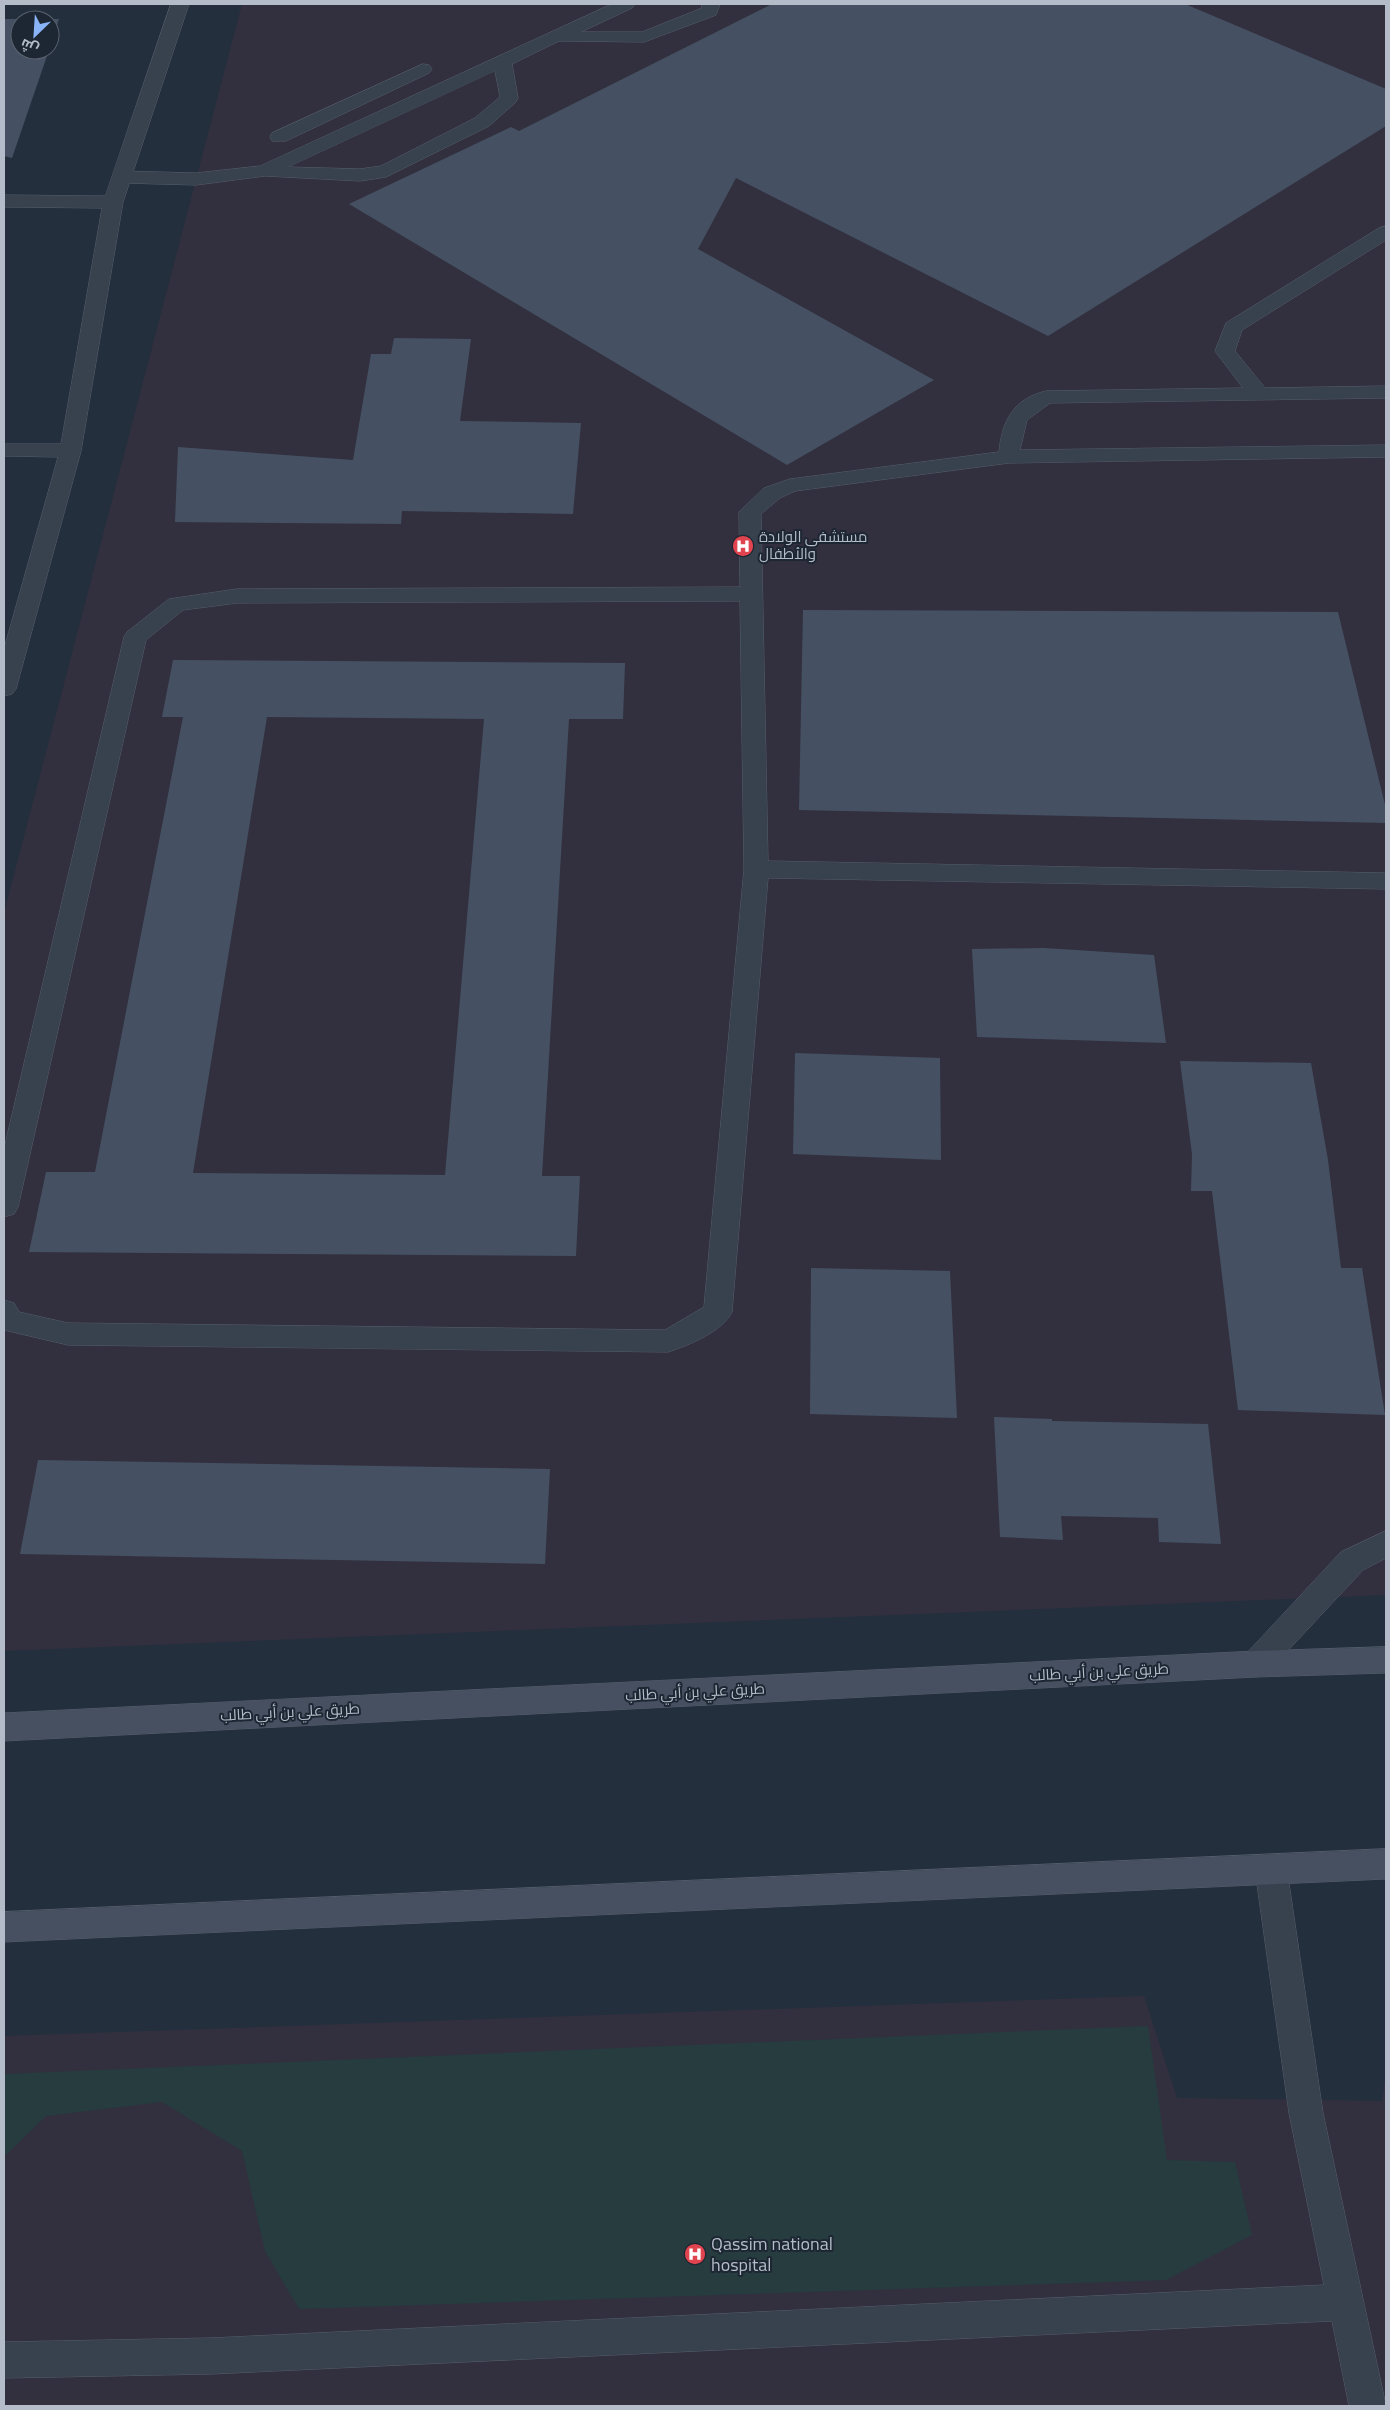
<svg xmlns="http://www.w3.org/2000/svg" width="1390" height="2410" viewBox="0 0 1390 2410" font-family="'Titillium Web',Cairo,sans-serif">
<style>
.medical{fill:#32303f}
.green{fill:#263c3f}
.building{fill:#455162;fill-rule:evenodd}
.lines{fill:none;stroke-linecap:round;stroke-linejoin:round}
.service-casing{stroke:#565f6c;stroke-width:1}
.minor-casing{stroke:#565f6c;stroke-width:1}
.secondary-casing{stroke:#565f6c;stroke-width:1}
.service{fill:#38414e;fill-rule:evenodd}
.minor{fill:#38414e;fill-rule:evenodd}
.secondary{fill:#465061;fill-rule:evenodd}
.labels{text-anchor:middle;stroke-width:4;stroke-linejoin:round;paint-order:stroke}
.poi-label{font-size:15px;fill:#b4bcc9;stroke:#1d2633;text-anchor:start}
.street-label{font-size:15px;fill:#b4bcc9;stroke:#1d2633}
.near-poi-label{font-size:18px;fill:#b4bcc9;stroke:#1d2633;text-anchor:start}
</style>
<rect width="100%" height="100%" fill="#242f3e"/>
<path class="medical" d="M242 4H1386V1595L4 1651V913Z
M1144 1996 1177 2098 1382 2101 1386 2074V2406H4V2036Z"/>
<path class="green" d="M1148 2026 1167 2160 1235 2162 1252 2235 1166 2280 299 2309 265 2251 242 2151 162 2102 46 2116 4 2157V2074Z"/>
<path class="building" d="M772 4H1185L1386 89V126L1048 336 736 178 698 249 934 380 787 465 349 204 511 127 519 131Z
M4 19H59L50 47V20H20V50H49L12 158 4 156Z
M394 338 471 339 460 421 581 423 573 514 402 511 401 524 175 522 178 447 353 460 371 354H391Z
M803 610 1338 612 1386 809V823L799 810Z
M173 660 625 663 623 719H569L542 1176H580L576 1256 29 1252 46 1172H95L183 717H162ZM267 717 484 719 445 1175 193 1173Z
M1044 948 1154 955 1166 1043 977 1037 972 949Z
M795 1053 940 1058 941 1160 793 1154Z
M1180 1061 1311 1063 1328 1160 1341 1268H1362L1385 1415 1238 1410 1212 1191H1191L1192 1154Z
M811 1268 950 1271 957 1418 810 1414Z
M994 1417 1052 1419V1421L1208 1424 1221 1544 1159 1542 1158 1518 1061 1516 1063 1540 1000 1537Z
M38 1460 550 1469 545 1564 20 1554Z"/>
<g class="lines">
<g class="service-casing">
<path id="service" d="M612 4H635L632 8 581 32H642L702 8V4H720L716 15 644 42 559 41 512 64 518 98 516 102 489 126 386 177 360 181 265 176 196 185 122 183 115 181 112 177 115 173 122 171 196 173 260 166ZM495 71 500 97 475 118 381 166 360 169 288 167Z
M423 64 429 65 432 69 429 73 286 141H272L270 137 272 133Z
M1386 226V240L1242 330 1235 351 1265 388 1386 386V398L1050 403 1027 420 1020 450 1386 445V457L1009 463 795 491 780 498 761 514 768 861 1386 873V889L768 878 732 1312C722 1332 689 1345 668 1352L68 1345 4 1330V1300L14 1303 19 1312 68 1323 665 1330 704 1307 744 869 740 601 237 603 183 610 146 640 18 1207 14 1214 4 1217V1149L124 637 127 632 169 599 237 589 740 587 739 512 764 488 790 479 999 452C1002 421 1013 399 1046 391L1243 388 1215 351 1226 323 1379 228Z
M1386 1531V1558L1363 1570 1267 1673 1256 1677 1245 1673 1240 1664 1245 1655 1341 1552Z
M1271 1855 1283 1859 1287 1870 1323 2113 1386 2406H1349L1332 2321 211 2374 4 2378V2342L211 2338 1324 2285 1289 2113 1255 1870 1259 1859Z"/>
</g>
<g class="minor-casing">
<path id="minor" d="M171 4H189L123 202 81 451 16 689 12 694 4 696V649L58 457 4 456V444H61L102 208 4 207V195L105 196Z"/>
</g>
<g class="secondary-casing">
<path id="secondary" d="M1386 1647V1673L1256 1677 4 1741V1713L1256 1651Z
M1386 1849V1879L4 1942V1912Z"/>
</g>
<use href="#service" class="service"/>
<use href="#minor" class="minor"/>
<use href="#secondary" class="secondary"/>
</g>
<defs>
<g id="hospital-disc" transform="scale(1.125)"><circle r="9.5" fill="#e0444e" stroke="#1d2633"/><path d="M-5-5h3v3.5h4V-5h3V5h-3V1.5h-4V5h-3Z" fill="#fff"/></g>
</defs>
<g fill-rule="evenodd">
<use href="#hospital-disc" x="743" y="546"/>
<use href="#hospital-disc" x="695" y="2254"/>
</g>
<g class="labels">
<g class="poi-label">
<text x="759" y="542">مستشفى الولادة<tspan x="759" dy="17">والأطفال</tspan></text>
</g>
<g class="street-label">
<text transform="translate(1099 1672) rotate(-3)" y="5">طريق علي بن أبي طالب</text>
<text transform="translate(695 1692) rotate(-3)" y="5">طريق علي بن أبي طالب</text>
<text transform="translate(290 1712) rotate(-3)" y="5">طريق علي بن أبي طالب</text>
</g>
<g class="near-poi-label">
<text x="711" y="2250">Qassim national<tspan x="711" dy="21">hospital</tspan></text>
</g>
</g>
<rect width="1390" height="2410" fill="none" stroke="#b4bcc9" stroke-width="10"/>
<g transform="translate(35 35) rotate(205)"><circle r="24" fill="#1d2633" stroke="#59626f"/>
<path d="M0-4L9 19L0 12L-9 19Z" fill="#8ab4f8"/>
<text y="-8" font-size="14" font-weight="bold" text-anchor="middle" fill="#b4bcc9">ش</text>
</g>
</svg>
